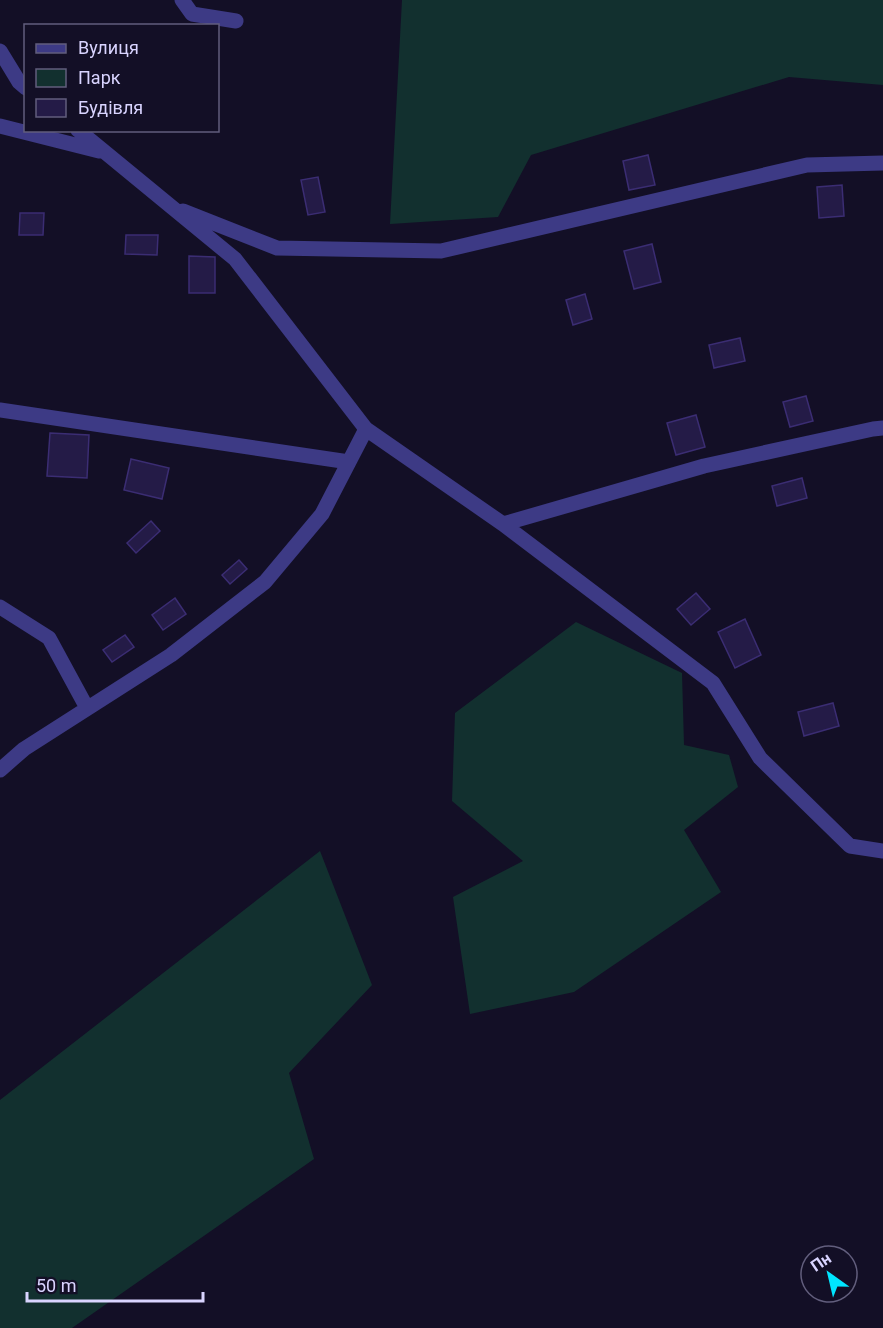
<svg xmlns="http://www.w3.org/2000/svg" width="883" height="1328" viewBox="0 0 883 1328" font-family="Roboto,sans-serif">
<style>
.green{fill:#12302f}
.building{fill:#241b47;stroke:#3b2d73;stroke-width:1.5}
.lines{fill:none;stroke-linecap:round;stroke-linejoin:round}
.street{stroke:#3d3a85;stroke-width:15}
</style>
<rect width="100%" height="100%" fill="#130f26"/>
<path class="green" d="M402 0H883V85L789 77 531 155 498 217 390 224Z
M576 622 682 673 684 745 729 755 738 787 684 830 721 892 574 992 470 1014 453 897 523 861 452 801 455 713Z
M320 851 372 985 289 1073 314 1159 72 1328H0V1100Z"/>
<path class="building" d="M648 155 655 185 629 190 623 161Z
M318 177 325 212 308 215 301 180Z
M842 185 844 216 819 218 817 187Z
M20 213H44L43 235H19Z
M126 235H158L157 255 125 254Z
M652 244 661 282 634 289 624 251Z
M189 256 215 257V293H189Z
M585 294 592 319 573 325 566 300Z
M740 338 745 361 714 368 709 345Z
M806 396 813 421 790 427 783 402Z
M696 415 705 447 676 455 667 423Z
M50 433 89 435 87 478 47 476Z
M131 459 169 468 162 499 124 490Z
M802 478 807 498 777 506 772 486Z
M151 521 160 531 136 553 127 543Z
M239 560 247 569 230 584 222 575Z
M696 593 710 609 691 625 677 609Z
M175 598 186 614 163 630 152 615Z
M745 619 761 655 735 668 718 632Z
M125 635 134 647 112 662 103 650Z
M833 703 839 726 804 736 798 712Z"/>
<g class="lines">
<path class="street" d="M182 0 192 14 236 21
M0 51 19 82 26 88
M0 126 99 151
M78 130 235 259 366 429 503 524 713 683 760 758 850 846 883 851
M183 211 277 248 441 251 807 165 883 163
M0 410 349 462
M503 524 704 466 873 429 883 428
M0 607 49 638 87 708
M0 770 24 749 171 655 265 582 322 514 366 429"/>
</g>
<rect x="24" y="24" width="195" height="108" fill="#130f26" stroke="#625e7d" stroke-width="1.5"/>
<rect x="36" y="44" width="30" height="9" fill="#3d3a85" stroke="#625e7d" stroke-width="1.5"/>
<text x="78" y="54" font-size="18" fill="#d9d4ff">Вулиця</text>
<rect x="36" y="69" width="30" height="18" fill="#12302f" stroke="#625e7d" stroke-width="1.5"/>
<text x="78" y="84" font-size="18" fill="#d9d4ff">Парк</text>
<rect x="36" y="99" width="30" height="18" fill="#241b47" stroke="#625e7d" stroke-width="1.5"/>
<text x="78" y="114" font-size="18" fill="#d9d4ff">Будівля</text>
<g transform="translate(829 1274) rotate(326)"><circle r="28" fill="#130f26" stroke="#625e7d" stroke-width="1.5"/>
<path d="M0-4.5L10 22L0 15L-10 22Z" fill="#00e5ff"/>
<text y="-9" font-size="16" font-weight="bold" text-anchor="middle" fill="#d9d4ff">Пн</text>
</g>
<path d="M27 1292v9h176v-9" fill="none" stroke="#d9d4ff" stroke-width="3"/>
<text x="36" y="1292" font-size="18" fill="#d9d4ff" stroke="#130f26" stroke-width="4.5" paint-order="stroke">50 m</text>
</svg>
